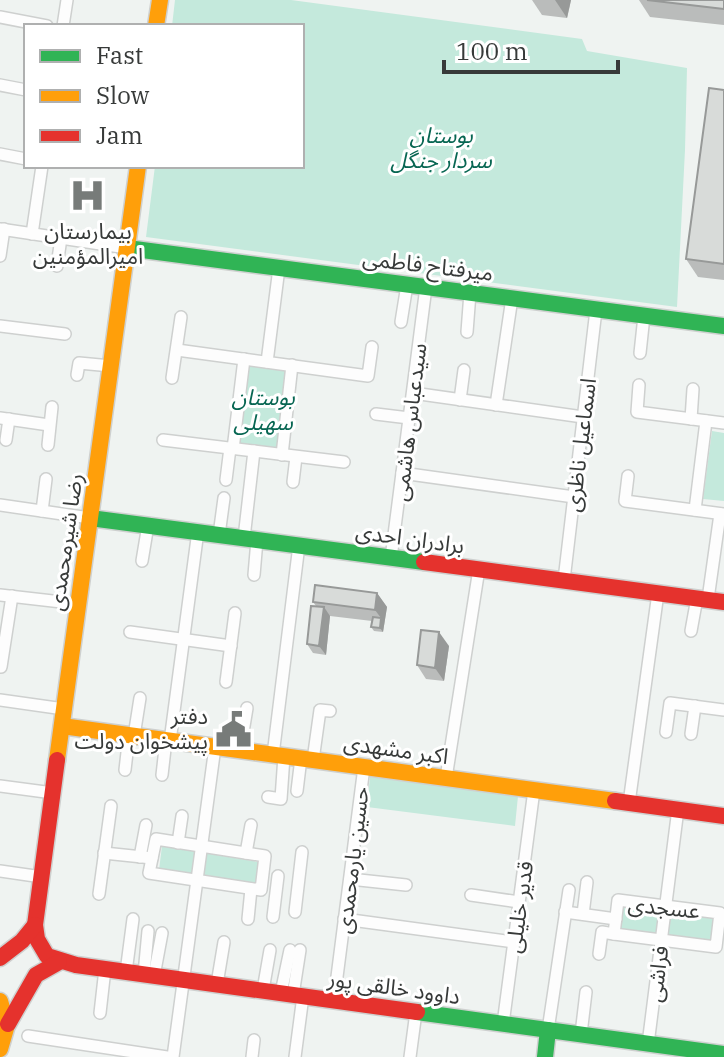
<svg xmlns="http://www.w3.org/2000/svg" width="724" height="1057" viewBox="0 0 724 1057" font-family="'IBM Plex Serif','Noto Sans Arabic',serif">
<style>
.green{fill:#c4e9dc}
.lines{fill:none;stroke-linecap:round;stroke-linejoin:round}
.street-casing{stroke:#ced0cf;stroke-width:14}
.fast-casing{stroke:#ced0cf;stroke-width:19}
.slow-casing{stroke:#ced0cf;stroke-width:19}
.jam-casing{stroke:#ced0cf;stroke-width:19}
.street{stroke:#fdfdfd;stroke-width:11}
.fast{stroke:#30b455;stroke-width:16}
.slow{stroke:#ff9f0a;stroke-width:16}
.jam{stroke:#e5322d;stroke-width:16}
.wall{fill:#babcbb}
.shaded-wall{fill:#979998}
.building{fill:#d8dbd9;stroke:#979998;stroke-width:2}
.labels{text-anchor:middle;stroke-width:6;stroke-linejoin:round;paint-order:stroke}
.park-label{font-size:22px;font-style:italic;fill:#076652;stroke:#fff}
.poi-label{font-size:22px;fill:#373a39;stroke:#fff}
.street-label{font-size:22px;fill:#373a39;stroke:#fff}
</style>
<rect width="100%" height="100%" fill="#eff3f1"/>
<g class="green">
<path d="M175 0H291L582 39 587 51 687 68 685 150 677 307 146 237 155 166H302V26H172Z"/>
<path d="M246 364 292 371 280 455 235 449Z"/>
<path d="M712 431 724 433V501L703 499Z"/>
<path d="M370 777 518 796 515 826 367 807Z"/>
<path d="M162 846 259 862 256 885 159 870Z"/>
<path d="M622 905 715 916 711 942 619 931Z"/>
</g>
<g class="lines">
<defs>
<g id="street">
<path d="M0 17 47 26"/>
<path d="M63 26 67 0"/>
<path d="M0 85 26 90"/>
<path d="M0 154 26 159"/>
<path d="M0 229 127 248"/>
<path d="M32 234 42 166"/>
<path d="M0 256 4 229"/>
<path d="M57 266 61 238"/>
<path d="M401 322 407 285"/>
<path d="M0 326 65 334"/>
<path d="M467 332 470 293"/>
<path d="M177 350 368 376 372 347"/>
<path d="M640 353 644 316"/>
<path d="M267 362 279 268"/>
<path d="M77 375 79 363 111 366"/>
<path d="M172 378 181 317"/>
<path d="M639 385 637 412 724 423"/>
<path d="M413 393 583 417"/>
<path d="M460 400 464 370"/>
<path d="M496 405 512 298"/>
<path d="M376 414 409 418"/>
<path d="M0 418 49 425"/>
<path d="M691 419 693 389"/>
<path d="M6 440 9 419"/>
<path d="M163 440 344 462"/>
<path d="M48 445 52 407"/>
<path d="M233 449 244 359"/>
<path d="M282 455 292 365"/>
<path d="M402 473 574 497"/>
<path d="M628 476 625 501 724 514"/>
<path d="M226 480 230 448"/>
<path d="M293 482 296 457"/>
<path d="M0 505 90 518"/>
<path d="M695 510 706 421"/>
<path d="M42 511 46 479"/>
<path d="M219 535 224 498"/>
<path d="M244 538 254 451"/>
<path d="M391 558 426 287"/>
<path d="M142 561 148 525"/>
<path d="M254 575 257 540"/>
<path d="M564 580 596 310"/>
<path d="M0 595 79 604"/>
<path d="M708 599 720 514"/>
<path d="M691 631 697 598"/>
<path d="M130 632 231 646"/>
<path d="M1 667 12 596"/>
<path d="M226 682 235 613"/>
<path d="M0 700 64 709"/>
<path d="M666 732 670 703 724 710"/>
<path d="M691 734 695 706"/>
<path d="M134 736 140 698"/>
<path d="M170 741 198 531"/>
<path d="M240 750 247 708"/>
<path d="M273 755 299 545"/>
<path d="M313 760 320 710 330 711"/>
<path d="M125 770 129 735"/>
<path d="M162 775 166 740"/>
<path d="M446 778 479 569"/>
<path d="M0 786 53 793"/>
<path d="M297 791 301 758"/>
<path d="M268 797 281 799 284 756"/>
<path d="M629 803 658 593"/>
<path d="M156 839 265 856 261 890 149 873Z"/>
<path d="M178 843 182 816"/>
<path d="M104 853 152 858"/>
<path d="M246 853 251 825"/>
<path d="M140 857 146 825"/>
<path d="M0 871 42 877"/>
<path d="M350 879 406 885"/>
<path d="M99 894 111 806"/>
<path d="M471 895 519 902"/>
<path d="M618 900 720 913 716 947 614 934Z"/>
<path d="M295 912 302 852"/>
<path d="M565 912 616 919"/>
<path d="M583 914 587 882"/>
<path d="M273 917 278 876"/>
<path d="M248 919 251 889"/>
<path d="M344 919 514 942"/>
<path d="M599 954 602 932 614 934"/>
<path d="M126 972 133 919"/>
<path d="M144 974 148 931"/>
<path d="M154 976 162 933"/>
<path d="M217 984 224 942"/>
<path d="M263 990 270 950"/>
<path d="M281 993 290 950"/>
<path d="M293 995 300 950"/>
<path d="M334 1000 364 767"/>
<path d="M100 1013 105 969"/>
<path d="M503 1024 534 790"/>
<path d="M548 1030 569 890"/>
<path d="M581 1034 586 992"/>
<path d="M28 1036 167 1057"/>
<path d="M648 1044 678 809"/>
<path d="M173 1057 215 747"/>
<path d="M252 1057 254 1040"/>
<path d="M295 1057 303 996"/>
<path d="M410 1057 416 1012"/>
</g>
<g id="fast">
<path d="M127 248 724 326"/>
<path d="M90 518 424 562"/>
<path d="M417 1012 724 1054"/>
<path d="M545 1057 548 1030"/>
</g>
<g id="slow">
<path d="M156 26 160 0"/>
<path d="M62 726 615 801"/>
<path d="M57 760 138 166"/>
<path d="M0 1001 7 1025 0 1049"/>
</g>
<g id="jam">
<path d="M424 562 724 602"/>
<path d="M57 760 35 925 37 939 47 956 76 965 417 1012"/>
<path d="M615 801 724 816"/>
<path d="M0 958 22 941 35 925"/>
<path d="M8 1024 36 975 59 962"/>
</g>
</defs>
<use href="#street" class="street-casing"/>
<use href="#fast" class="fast-casing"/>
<use href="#slow" class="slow-casing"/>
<use href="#jam" class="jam-casing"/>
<use href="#street" class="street"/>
<use href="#fast" class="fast"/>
<use href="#slow" class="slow"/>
<use href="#jam" class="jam"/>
</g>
<g class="wall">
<path d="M532 0H571L567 18 542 15Z"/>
<path d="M639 0H724V25L650 17Z"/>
<path d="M724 90V280L698 277 686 259Z"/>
<path d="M377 593 387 607 383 632 374 631 371 627 372 621 330 616 326 655 313 653 307 644 316 606 313 602Z"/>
<path d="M449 646 444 681 426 679 417 665Z"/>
</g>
<g class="shaded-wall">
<path d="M555 0H571L567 18Z"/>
<path d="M377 593 387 607 383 632 380 628 381 618 375 610Z"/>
<path d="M324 607 330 616 326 655 319 646Z"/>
<path d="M439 632 449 646 444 681 435 668Z"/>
</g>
<g class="building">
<path d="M647 0H724V9Z"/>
<path d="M709 88 724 90V264L686 259Z"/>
<path d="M315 585 377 593 375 610 313 602Z"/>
<path d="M311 606 324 607 319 646 307 644Z"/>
<path d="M373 617 381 618 380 628 371 627Z"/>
<path d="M421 630 439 632 435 668 417 665Z"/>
</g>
<defs>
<symbol id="hospital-bare" viewBox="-9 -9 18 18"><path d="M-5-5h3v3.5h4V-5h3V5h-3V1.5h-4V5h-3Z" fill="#777b79" stroke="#fff" stroke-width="2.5" paint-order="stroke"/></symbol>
<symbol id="civic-bare" viewBox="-9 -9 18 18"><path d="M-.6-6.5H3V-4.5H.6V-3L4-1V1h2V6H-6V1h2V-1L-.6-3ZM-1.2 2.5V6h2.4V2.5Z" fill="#777b79" stroke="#fff" stroke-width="2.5" paint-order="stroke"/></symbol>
</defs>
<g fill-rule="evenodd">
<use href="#hospital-bare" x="62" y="170" width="51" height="51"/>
<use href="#civic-bare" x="208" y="704" width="51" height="51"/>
</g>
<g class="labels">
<g class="park-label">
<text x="441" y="143">بوستان<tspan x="441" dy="25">سردار جنگل</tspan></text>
<text x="263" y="405">بوستان<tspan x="263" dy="25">سهیلی</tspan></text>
</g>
<g class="poi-label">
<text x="88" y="239">بیمارستان<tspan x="88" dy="25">امیرالمؤمنین</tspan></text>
<text x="208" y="724" text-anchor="end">دفتر<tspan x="208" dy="25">پیشخوان دولت</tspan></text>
</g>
<g class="street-label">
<text transform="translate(428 265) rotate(7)" y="8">میرفتاح فاطمی</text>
<text transform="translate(409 422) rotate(-83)" y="8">سیدعباس هاشمی</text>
<text transform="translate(580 445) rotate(-83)" y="8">اسماعیل ناظری</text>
<text transform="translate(410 538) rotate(8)" y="8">برادران احدی</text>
<text transform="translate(65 542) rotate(-82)" y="8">رضا شیرمحمدی</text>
<text transform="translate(396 749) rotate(8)" y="8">اکبر مشهدی</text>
<text transform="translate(352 860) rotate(-83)" y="8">حسین یارمحمدی</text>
<text transform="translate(519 907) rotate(-82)" y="8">قدیر خلیلی</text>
<text transform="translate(664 907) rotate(6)" y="8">عسجدی</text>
<text transform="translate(657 974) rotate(-83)" y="8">فراشی</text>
<text transform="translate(394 987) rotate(8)" y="8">داوود خالقی پور</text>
</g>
</g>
<rect x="24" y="24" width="280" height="144" fill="#ffffff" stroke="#afb0b0" stroke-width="2"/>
<rect x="40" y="50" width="40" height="12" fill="#30b455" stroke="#afb0b0" stroke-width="2"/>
<text x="96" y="64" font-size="24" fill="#373a39">Fast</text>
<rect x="40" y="90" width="40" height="12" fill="#ff9f0a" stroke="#afb0b0" stroke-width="2"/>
<text x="96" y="104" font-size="24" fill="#373a39">Slow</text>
<rect x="40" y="130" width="40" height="12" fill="#e5322d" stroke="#afb0b0" stroke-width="2"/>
<text x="96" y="144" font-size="24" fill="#373a39">Jam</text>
<path d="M444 60v12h174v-12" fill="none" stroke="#373a39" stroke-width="4"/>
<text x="456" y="60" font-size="24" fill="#373a39" stroke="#ffffff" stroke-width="6" paint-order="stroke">100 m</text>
</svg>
